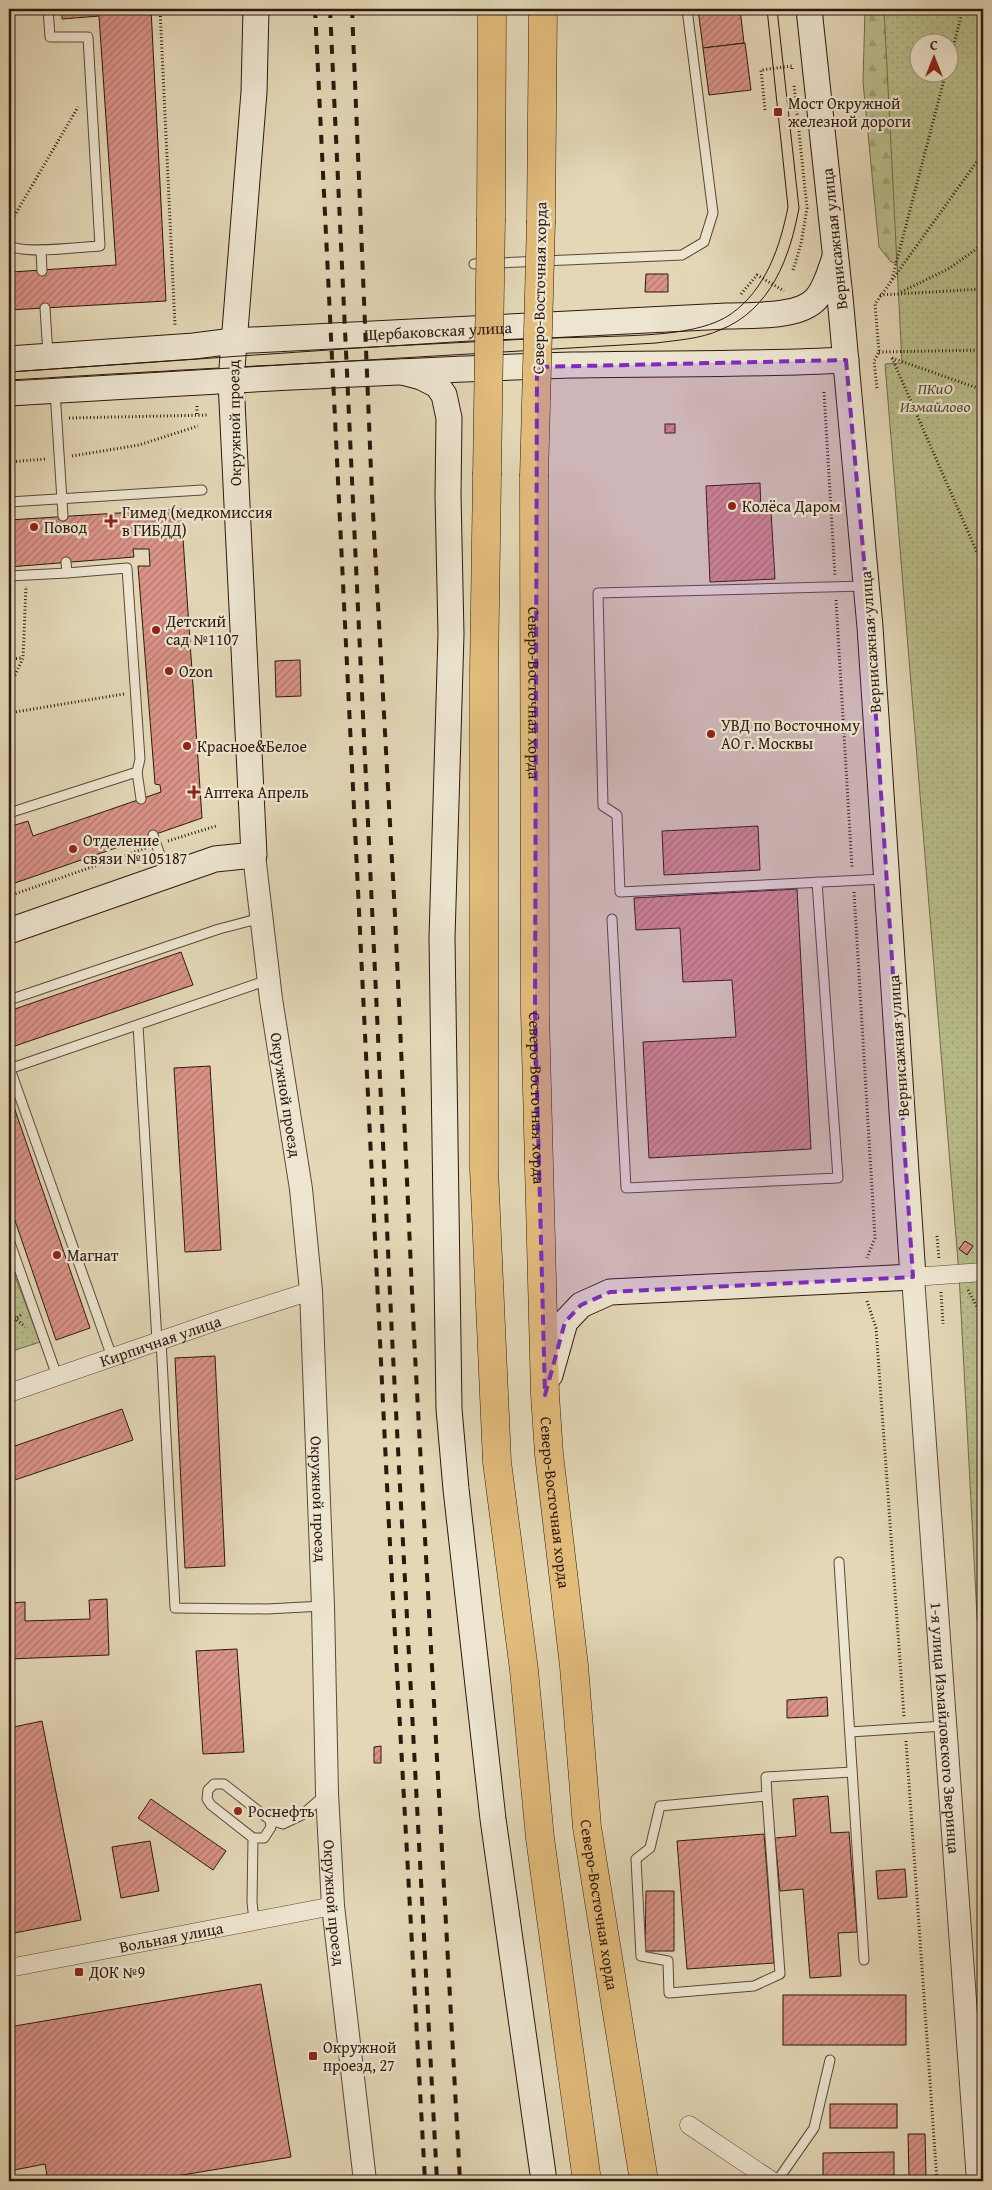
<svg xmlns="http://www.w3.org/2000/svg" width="992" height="2190" viewBox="0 0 992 2190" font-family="'Gentium Book Plus',serif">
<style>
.forest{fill:url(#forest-firs);stroke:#726a4d;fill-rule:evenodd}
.park{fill:url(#park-dots);stroke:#726a4d;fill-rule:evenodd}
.building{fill:url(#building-hatch);stroke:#2d180f}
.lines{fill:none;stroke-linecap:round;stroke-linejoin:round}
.service-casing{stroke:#5a4839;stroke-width:11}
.minor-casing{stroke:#5a4839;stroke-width:19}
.tertiary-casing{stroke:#5a4839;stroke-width:24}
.secondary-casing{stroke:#2d180f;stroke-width:27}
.primary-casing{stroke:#2d180f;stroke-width:29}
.path{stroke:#2d180f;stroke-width:3;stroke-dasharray:1 2.5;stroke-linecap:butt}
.service{stroke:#ede5d0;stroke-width:9}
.minor{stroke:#ede5d0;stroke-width:18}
.tertiary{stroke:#ede5d0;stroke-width:22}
.secondary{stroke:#ede5d0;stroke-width:25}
.primary{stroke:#e2bc7b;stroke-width:28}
.tram{stroke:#2d180f;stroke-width:1}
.rail{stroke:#2d180f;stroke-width:4;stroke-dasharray:9 9;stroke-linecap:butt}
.primary-bridge-casing{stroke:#2d180f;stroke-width:29;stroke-linecap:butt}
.primary-bridge{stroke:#e2bc7b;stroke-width:28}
.marked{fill:#7b2cbf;fill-opacity:0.2;stroke:#7b2cbf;stroke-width:4;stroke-dasharray:10 6;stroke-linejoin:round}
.poi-dot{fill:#8f2418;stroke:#ede5d0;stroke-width:2}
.labels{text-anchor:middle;stroke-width:4.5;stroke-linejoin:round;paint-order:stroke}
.poi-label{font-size:16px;fill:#2d180f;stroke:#ede5d0;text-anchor:start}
.street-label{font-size:16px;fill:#2d180f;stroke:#ede5d0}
.park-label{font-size:16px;font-style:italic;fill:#574a34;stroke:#ede5d0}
</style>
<defs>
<pattern id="forest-firs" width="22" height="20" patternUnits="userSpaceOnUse" patternTransform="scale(1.25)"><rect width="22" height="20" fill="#b8bd8b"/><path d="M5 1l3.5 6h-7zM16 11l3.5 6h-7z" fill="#9ea277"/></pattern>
<pattern id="park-dots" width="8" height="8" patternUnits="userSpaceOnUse" patternTransform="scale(1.25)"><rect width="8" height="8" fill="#b8bd8b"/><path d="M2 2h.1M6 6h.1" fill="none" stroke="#9ea277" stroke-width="1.8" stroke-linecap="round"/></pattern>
<pattern id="building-hatch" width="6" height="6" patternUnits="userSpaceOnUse" patternTransform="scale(1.25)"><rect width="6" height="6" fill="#da9388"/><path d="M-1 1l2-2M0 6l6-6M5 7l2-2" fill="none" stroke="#b1776e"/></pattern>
</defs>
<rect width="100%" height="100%" fill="#e3d7b6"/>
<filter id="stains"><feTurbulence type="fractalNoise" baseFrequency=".004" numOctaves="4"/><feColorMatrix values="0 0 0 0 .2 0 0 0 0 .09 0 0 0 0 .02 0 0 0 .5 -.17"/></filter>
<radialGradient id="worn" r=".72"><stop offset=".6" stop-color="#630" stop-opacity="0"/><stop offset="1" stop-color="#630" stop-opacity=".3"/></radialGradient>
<path class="forest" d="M865 9H983L962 278 891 262 879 247 863 82ZM920 42H950V72H920Z"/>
<g class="park">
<path d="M884 9H983V1730L959 1274 885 364 902 363ZM920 42H950V72H920Z"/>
<path d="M9 1260 40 1342 9 1352Z"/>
</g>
<g class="building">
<path d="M62 9H151L166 301 9 310V259H11L12 272 116 265 99 16 62 19Z"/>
<path d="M698 9H740L744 43 703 48Z"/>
<path d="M745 43 751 90 709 95 703 48Z"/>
<path d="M646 274H668V292H645Z"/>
<rect x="665" y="424" width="10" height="9"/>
<path d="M760 483 761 511H771L775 579 710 582 706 486Z"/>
<path d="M181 509 202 818 12 884 9 873V827L28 821 33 836 161 792 160 785 155 784 138 566H150L149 549H133L134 557 9 567V520Z"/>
<path d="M300 660 301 696 276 697 275 661Z"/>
<path d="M758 826 760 870 664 875 662 831Z"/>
<path d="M797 889 811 1149 649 1158 643 1042 736 1037 732 980 683 982 680 928 636 930 634 898Z"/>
<path d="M181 952 193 985 9 1048V1011Z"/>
<path d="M210 1066 221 1250 185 1252 174 1068Z"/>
<path d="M14 1107 90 1328 56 1340 9 1203V1109Z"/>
<path d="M965 1241 973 1246 967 1255 959 1249Z"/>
<path d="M215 1356 225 1566 185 1568 175 1358Z"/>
<path d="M122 1409 133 1440 9 1482V1448Z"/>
<path d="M107 1599 109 1655 9 1659V1603L25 1602V1621L90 1619 89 1600Z"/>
<path d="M237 1649 244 1752 203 1754 196 1651Z"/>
<path d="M827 1697 828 1716 787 1718V1700Z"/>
<path d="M42 1721 81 1920 9 1934V1728Z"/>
<path d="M381 1746V1763H374V1747Z"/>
<path d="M828 1796 831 1833 849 1832 857 1932 838 1933 841 1976 810 1978 803 1889 780 1891 775 1838 796 1836 793 1799Z"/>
<path d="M151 1799 226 1851 213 1870 138 1818Z"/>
<path d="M764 1834 774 1963 687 1969 677 1841Z"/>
<path d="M150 1841 159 1891 121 1898 112 1847Z"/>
<path d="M905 1869 907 1897 878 1899 876 1871Z"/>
<path d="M646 1891H674V1951H645Z"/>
<path d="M261 1984 291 2157 146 2181H48L45 2164 9 2171V2027Z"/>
<rect x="783" y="1995" width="123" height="50"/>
<rect x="830" y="2104" width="67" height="24"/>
<path d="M908 2134H925L926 2176H909Z"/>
<path d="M894 2152V2175L823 2177V2153Z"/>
</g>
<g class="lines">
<defs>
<g id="service">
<path d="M9 245C22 255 80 247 100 246L88 37H50L48 9"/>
<path d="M41 250 42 271"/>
<path d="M474 264 682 255 704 242 713 213 687 9"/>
<path d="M45 308 48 355"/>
<path d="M55 391 63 516"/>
<path d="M9 502 202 490"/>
<path d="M9 576 67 573"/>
<path d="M864 586 598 593 603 806 617 815 620 892 884 879"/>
<path d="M137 772 141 799"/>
<path d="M9 813 137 772 140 759 127 568 67 573 66 562"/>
<path d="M153 835 167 875"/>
<path d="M612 919 626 1188 838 1178 817 882"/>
<path d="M9 1000 219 929 261 918"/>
<path d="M138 1025 157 1341"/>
<path d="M9 1069 268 980"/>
<path d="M10 1069 112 1357"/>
<path d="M9 1240 57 1376"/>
<path d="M161 1340 175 1608 267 1609 323 1606"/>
<path d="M839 1562 864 1960"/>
<path d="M850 1732 944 1726"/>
<path d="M767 1796 780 1974 754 1986 669 1993 668 1961 641 1956 636 1859 650 1848 660 1806 767 1796 766 1777 852 1772"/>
<path d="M270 1820 283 1824 302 1815 325 1795"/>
<path d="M253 1838H264L271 1827 270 1820 224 1784H214L208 1790 207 1799 211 1805 253 1838 252 1902 254 1921"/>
<path d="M777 2181 814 2128 830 2060"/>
</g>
<g id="minor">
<path d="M913 1277 983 1272"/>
<path id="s1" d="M9 1393 220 1320 311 1291"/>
<path id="s2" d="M9 1968 333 1906"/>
<path d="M689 2125 772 2181"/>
</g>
<g id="tertiary">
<path id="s3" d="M254 855 271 999 301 1189 311 1291 323 1606 327 1793 333 1906 365 2181"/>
<path id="s4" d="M913 1277 978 2181"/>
</g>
<g id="secondary">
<path id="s5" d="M9 359 194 346 233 341 727 316C751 315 799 318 816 299 826 288 830 271 835 257"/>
<path d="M402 372 421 377 437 385 444 395 449 418 448 495 451 634 442 938 449 1409 456 1489 493 1819 544 2181"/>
<path d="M9 393C196 382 384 371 572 365 663 363 755 365 846 360"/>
<path d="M9 931 215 859 254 855 231 381 254 92 256 9"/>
<path d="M550 1375 565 1322 581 1305 610 1292 913 1277 870 627 840 297 809 9"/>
</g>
<g id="primary">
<path d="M491 219 492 9"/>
<path d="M541 221 543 9"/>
<path d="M487 475 484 672V1169L497 1462 524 1670 540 1838 587 2181"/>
<path id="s6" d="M534 477 535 1012 545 1395 549 1454 574 1666 587 1827 644 2181"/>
</g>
</defs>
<use href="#service" class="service-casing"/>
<use href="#minor" class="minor-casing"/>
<use href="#tertiary" class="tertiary-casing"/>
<use href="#secondary" class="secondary-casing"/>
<use href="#primary" class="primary-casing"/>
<g class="path">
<path d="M160 9 175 326"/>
<path d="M950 59 963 9"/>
<path d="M765 110 761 70 792 66V69"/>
<path d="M9 225 78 107"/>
<path d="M793 270 801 244 807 208 794 85"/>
<path d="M892 279 946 72"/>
<path d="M901 292 950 268 983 244"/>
<path d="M741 294 757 275 784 291"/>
<path d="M880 295 983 289"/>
<path d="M879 352 983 350"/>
<path d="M892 358 983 566"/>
<path d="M892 358 983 390"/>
<path d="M877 388 874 361 879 352 875 304 983 153"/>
<path d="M824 392 835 576"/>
<path d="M197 406V416"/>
<path d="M69 418 209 415"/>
<path d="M72 456 139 445 198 426"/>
<path d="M9 462 46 459"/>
<path d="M836 600 852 868"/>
<path d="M9 659 22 658"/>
<path d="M9 688 23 658 26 586"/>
<path d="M9 713 124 694"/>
<path d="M168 841 216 826"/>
<path d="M854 892 875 1238 867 1258"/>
<path d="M9 896 146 848"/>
<path d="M937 1236 939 1259"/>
<path d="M968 1290 983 1318"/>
<path d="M941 1292 943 1324"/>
<path d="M867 1301 876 1328 904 1717"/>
<path d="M9 1313 25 1327"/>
<path d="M9 1324 22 1314"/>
<path d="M906 1741 937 2181"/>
</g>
<use href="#service" class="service"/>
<use href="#minor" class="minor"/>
<use href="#tertiary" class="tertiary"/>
<use href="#secondary" class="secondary"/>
<use href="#primary" class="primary"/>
<g class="tram">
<path d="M9 372C162 362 316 350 470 341 511 339 552 338 594 337 633 335 698 337 731 314 766 289 780 247 788 207L767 9"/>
<path d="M9 381 656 343C678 340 700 339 720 330 771 310 790 257 799 208L777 9"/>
</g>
<g class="rail">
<path d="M315 9 389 1526 425 2181"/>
<path d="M330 9 392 1336 437 2181"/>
<path d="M352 9 372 495 395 915 414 1336 460 2181"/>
</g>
<defs>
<g id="primary-bridge">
<path d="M487 475 491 219"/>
<path d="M534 477 541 221"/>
</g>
</defs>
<use href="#primary-bridge" class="primary-bridge-casing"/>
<use href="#primary-bridge" class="primary-bridge"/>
</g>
<path class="marked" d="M846 360 870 627 913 1277 610 1292 581 1305 565 1322 545 1395 535 1012 537 367Z"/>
<g class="poi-dot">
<rect x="773" y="107" width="10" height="10" rx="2.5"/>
<circle cx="732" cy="506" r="5"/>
<path d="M108.5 513.5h5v5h5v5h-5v5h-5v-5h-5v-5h5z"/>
<circle cx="34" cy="527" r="5"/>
<circle cx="156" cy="630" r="5"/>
<circle cx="169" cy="671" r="5"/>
<circle cx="711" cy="734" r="5"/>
<circle cx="187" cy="746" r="5"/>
<path d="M191.5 784.5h5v5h5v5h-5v5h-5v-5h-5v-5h5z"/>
<circle cx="73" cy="849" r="5"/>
<circle cx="57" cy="1255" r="5"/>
<circle cx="238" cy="1811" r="5"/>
<rect x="74" y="1967" width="10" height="10" rx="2.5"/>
<rect x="308" y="2051" width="10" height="10" rx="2.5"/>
</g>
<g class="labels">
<g class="poi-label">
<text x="788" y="109">Мост Окружной<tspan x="788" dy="18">железной дороги</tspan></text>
<text x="742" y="512">Колёса Даром</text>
<text x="122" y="518">Гимед (медкомиссия<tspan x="122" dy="18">в ГИБДД)</tspan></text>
<text x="44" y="533">Повод</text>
<text x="166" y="627">Детский<tspan x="166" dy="18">сад №1107</tspan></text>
<text x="179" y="677">Ozon</text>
<text x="721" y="731">УВД по Восточному<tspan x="721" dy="18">АО г. Москвы</tspan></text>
<text x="197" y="752">Красное&amp;Белое</text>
<text x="204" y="798">Аптека Апрель</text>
<text x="83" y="846">Отделение<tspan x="83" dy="18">связи №105187</tspan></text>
<text x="67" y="1261">Магнат</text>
<text x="248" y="1817">Роснефть</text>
<text x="89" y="1978">ДОК №9</text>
<text x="323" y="2053">Окружной<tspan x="323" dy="18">проезд, 27</tspan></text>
</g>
<g class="street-label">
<text transform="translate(834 239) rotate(-96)" y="6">Вернисажная улица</text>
<text transform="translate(539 288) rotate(-89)" y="6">Северо-Восточная хорда</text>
<text dy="6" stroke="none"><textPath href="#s5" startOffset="430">Щербаковская улица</textPath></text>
<text transform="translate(234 423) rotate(-91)" y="6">Окружной проезд</text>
<text transform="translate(870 642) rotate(-94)" y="6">Вернисажная улица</text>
<text dy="6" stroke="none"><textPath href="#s6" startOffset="216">Северо-Восточная хорда</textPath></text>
<text transform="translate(898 1046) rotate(-94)" y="6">Вернисажная улица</text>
<text dy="6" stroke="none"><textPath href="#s3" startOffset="242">Окружной проезд</textPath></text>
<text dy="6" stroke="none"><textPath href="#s6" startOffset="621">Северо-Восточная хорда</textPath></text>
<text dy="6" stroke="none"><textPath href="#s1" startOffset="160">Кирпичная улица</textPath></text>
<text dy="6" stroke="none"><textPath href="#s3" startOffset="648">Окружной проезд</textPath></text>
<text dy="6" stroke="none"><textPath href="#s6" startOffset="1026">Северо-Восточная хорда</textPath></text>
<text dy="6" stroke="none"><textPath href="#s4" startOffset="452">1-я улица Измайловского Зверинца</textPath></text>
<text dy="6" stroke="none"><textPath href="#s3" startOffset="1052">Окружной проезд</textPath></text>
<text dy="6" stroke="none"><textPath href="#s6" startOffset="1431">Северо-Восточная хорда</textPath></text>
<text dy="6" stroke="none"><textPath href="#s2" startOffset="165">Вольная улица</textPath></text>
</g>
<g class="park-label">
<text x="935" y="394">ПКиО<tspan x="935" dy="18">Измайлово</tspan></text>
</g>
</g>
<rect width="992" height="2190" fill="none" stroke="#e3d7b6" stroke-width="30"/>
<rect x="10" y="10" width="972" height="2170" fill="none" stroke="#2d180f" stroke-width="2.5"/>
<rect x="15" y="15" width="962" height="2160" fill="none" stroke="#2d180f"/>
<g transform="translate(934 58)"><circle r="24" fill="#ede5d0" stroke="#a09383"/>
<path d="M0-4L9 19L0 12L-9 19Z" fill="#8f2418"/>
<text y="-8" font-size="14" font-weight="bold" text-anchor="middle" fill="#2d180f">С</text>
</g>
<rect width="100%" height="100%" filter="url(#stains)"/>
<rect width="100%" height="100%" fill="url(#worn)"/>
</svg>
